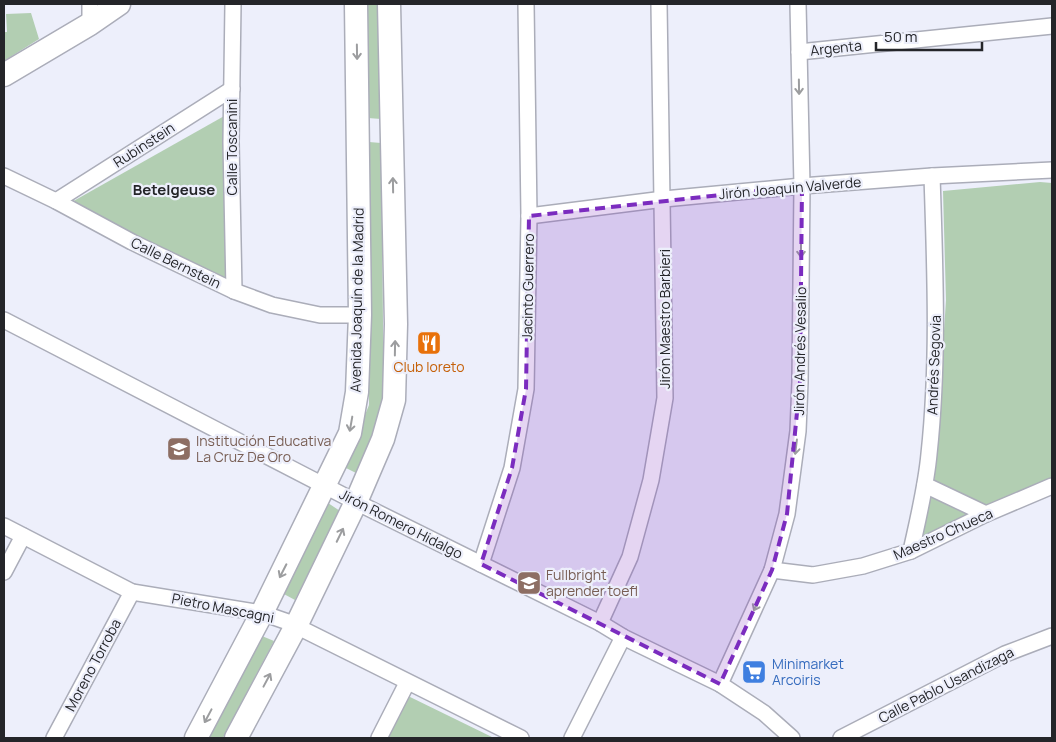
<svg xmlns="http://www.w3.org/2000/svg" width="1056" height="742" viewBox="0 0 1056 742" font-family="Manrope,sans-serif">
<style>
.green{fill:#b2ceb2}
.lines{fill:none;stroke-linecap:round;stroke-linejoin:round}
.street-casing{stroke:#abadb9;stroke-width:18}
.secondary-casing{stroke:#abadb9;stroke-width:25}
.street{stroke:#fff;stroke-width:15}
.secondary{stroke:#fff;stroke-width:22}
.oneway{stroke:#9c9d9f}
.marked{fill:#7b2cbf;fill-opacity:0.2;stroke:#7b2cbf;stroke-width:4;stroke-dasharray:10 6;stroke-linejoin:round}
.labels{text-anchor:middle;stroke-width:4.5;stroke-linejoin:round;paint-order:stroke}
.street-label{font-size:14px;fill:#242529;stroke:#edeffb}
.food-label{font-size:14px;fill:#c56008;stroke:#edeffb}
.education-label{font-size:14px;fill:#785e54;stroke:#edeffb;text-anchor:start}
.shop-label{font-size:14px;fill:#366cbe;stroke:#edeffb;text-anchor:start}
.neighbourhood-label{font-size:15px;font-weight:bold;fill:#242529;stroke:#edeffb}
</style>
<rect width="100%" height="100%" fill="#edeffb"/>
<g class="green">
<path d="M365 4H381V119L368 118Z"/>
<path d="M31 13 39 39 4 61V32H7L6 14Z"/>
<path d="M226 115 227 285 70 203Z"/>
<path d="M369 142 381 143 384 411 358 474 344 467 369 405Z"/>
<path d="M1040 182 1052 183V481L987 509 934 485 946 300 943 191Z"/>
<path d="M931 494 978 515 921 546Z"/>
<path d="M328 503 340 511 295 600 282 593Z"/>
<path d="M262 636 274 641 223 738H208Z"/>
<path d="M406 695 494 738H385Z"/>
</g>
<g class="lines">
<defs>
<g id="street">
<path d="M90 4V24"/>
<path d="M233 4 231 142 234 291"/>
<path d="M799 52 1052 26"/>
<path d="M4 176 56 201 132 242 234 291 272 305 320 315H360"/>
<path d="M56 201 232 89"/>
<path d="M529 216 664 199 802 186 932 176 1052 170"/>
<path d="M4 320 356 502 600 623 623 637 720 684 764 713 792 738"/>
<path d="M925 485 986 514"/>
<path d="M4 526 132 592 262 613 288 622 521 738"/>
<path d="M911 551C918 519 926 487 929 454 939 361 935 269 932 176"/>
<path d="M481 564 512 468 526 389 529 216 526 4"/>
<path d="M772 570 813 575 863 566 911 551 986 514 1052 486"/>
<path d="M4 572 23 536"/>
<path d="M600 623 630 557 651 480 665 398 659 4"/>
<path d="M720 684 772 570 787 514 798 431 800 382 802 186 798 4"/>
<path d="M54 738 132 592"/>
<path d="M379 738 407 683"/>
<path d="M572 738 623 637"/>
<path d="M841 738 1005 654 1052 636"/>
</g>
<g id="secondary">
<path d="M4 75 90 24 119 4"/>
<path d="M196 738 262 613 350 433 357 392 360 315 356 4"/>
<path d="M236 738 296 626 356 502 383 439 394 400 396 324 389 4"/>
</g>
</defs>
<use href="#street" class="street-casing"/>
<use href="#secondary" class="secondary-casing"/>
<use href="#street" class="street"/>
<use href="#secondary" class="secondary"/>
</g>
<defs><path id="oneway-shaft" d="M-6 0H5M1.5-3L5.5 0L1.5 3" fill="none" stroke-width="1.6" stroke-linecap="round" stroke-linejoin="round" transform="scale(1.25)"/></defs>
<g class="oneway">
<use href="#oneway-shaft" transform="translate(357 52) rotate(89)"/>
<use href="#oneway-shaft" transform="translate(799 87) rotate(89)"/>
<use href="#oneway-shaft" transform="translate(393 185) rotate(-91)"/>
<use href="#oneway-shaft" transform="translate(801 250) rotate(90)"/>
<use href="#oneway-shaft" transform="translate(395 348) rotate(-89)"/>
<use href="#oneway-shaft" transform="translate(351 424) rotate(100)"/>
<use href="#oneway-shaft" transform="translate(796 447) rotate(97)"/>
<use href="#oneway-shaft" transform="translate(340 535) rotate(-64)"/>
<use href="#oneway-shaft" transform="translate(283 571) rotate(117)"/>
<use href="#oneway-shaft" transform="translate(757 604) rotate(115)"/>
<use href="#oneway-shaft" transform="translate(267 680) rotate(-62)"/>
<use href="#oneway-shaft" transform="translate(208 716) rotate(118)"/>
</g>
<path class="marked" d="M802 186 800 382 787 514 772 570 720 684 481 564 512 468 526 389 529 216Z"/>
<defs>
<symbol id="restaurant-square" viewBox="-11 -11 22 22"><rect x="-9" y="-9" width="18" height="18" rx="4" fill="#e8710a" stroke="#edeffb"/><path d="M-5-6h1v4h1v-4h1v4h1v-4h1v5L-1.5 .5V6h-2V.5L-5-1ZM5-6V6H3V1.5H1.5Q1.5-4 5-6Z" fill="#fff"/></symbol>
<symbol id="school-square" viewBox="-11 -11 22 22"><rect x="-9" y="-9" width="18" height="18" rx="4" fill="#8d6e63" stroke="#edeffb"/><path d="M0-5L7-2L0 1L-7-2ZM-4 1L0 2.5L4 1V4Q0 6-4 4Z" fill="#fff"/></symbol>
<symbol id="supermarket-square" viewBox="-11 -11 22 22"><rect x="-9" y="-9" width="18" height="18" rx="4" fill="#3f7fe0" stroke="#edeffb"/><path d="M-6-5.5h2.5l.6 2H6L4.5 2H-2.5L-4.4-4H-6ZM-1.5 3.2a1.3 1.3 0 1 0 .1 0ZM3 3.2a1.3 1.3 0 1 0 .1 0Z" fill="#fff"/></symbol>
</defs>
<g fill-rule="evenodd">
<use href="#restaurant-square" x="415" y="329" width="28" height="28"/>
<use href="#school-square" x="165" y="435" width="28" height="28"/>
<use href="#school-square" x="515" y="569" width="28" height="28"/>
<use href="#supermarket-square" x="740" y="658" width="28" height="28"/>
</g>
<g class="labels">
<g class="street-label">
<text transform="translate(836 48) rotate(-6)" y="5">Argenta</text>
<text transform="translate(144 145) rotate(-33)" y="5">Rubinstein</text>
<text transform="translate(232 147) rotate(-90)" y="5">Calle Toscanini</text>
<text transform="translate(790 188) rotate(-5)" y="5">Jirón Joaquin Valverde</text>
<text transform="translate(176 263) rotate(26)" y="5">Calle Bernstein</text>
<text transform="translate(528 287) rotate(-89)" y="5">Jacinto Guerrero</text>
<text transform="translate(357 300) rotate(-89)" y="5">Avenida Joaquín de la Madrid</text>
<text transform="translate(665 319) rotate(-90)" y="5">Jirón Maestro Barbieri</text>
<text transform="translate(800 351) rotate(-89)" y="5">Jirón Andrés Vesalio</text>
<text transform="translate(934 365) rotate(-88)" y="5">Andrés Segovia</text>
<text transform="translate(401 524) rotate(27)" y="5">Jirón Romero Hidalgo</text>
<text transform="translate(943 534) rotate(-24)" y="5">Maestro Chueca</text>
<text transform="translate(223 608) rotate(11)" y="5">Pietro Mascagni</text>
<text transform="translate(93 665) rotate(-62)" y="5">Moreno Torroba</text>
<text transform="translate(946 685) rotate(-27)" y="5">Calle Pablo Usandizaga</text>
</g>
<g class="food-label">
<text x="429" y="372">Club loreto</text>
</g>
<g class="education-label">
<text x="196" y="446">Institución Educativa<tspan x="196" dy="16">La Cruz De Oro</tspan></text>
<text x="546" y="580">Fullbright<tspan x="546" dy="16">aprender toefl</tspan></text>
</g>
<g class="shop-label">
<text x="772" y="669">Minimarket<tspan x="772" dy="16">Arcoiris</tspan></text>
</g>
<g class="neighbourhood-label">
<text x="174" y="195">Betelgeuse</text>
</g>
</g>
<rect width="1056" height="742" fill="none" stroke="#242529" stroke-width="10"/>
<path d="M876 42v8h106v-8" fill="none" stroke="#242529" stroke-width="2.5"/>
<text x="884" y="42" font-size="15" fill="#242529" stroke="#edeffb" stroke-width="4" paint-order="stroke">50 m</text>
</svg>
